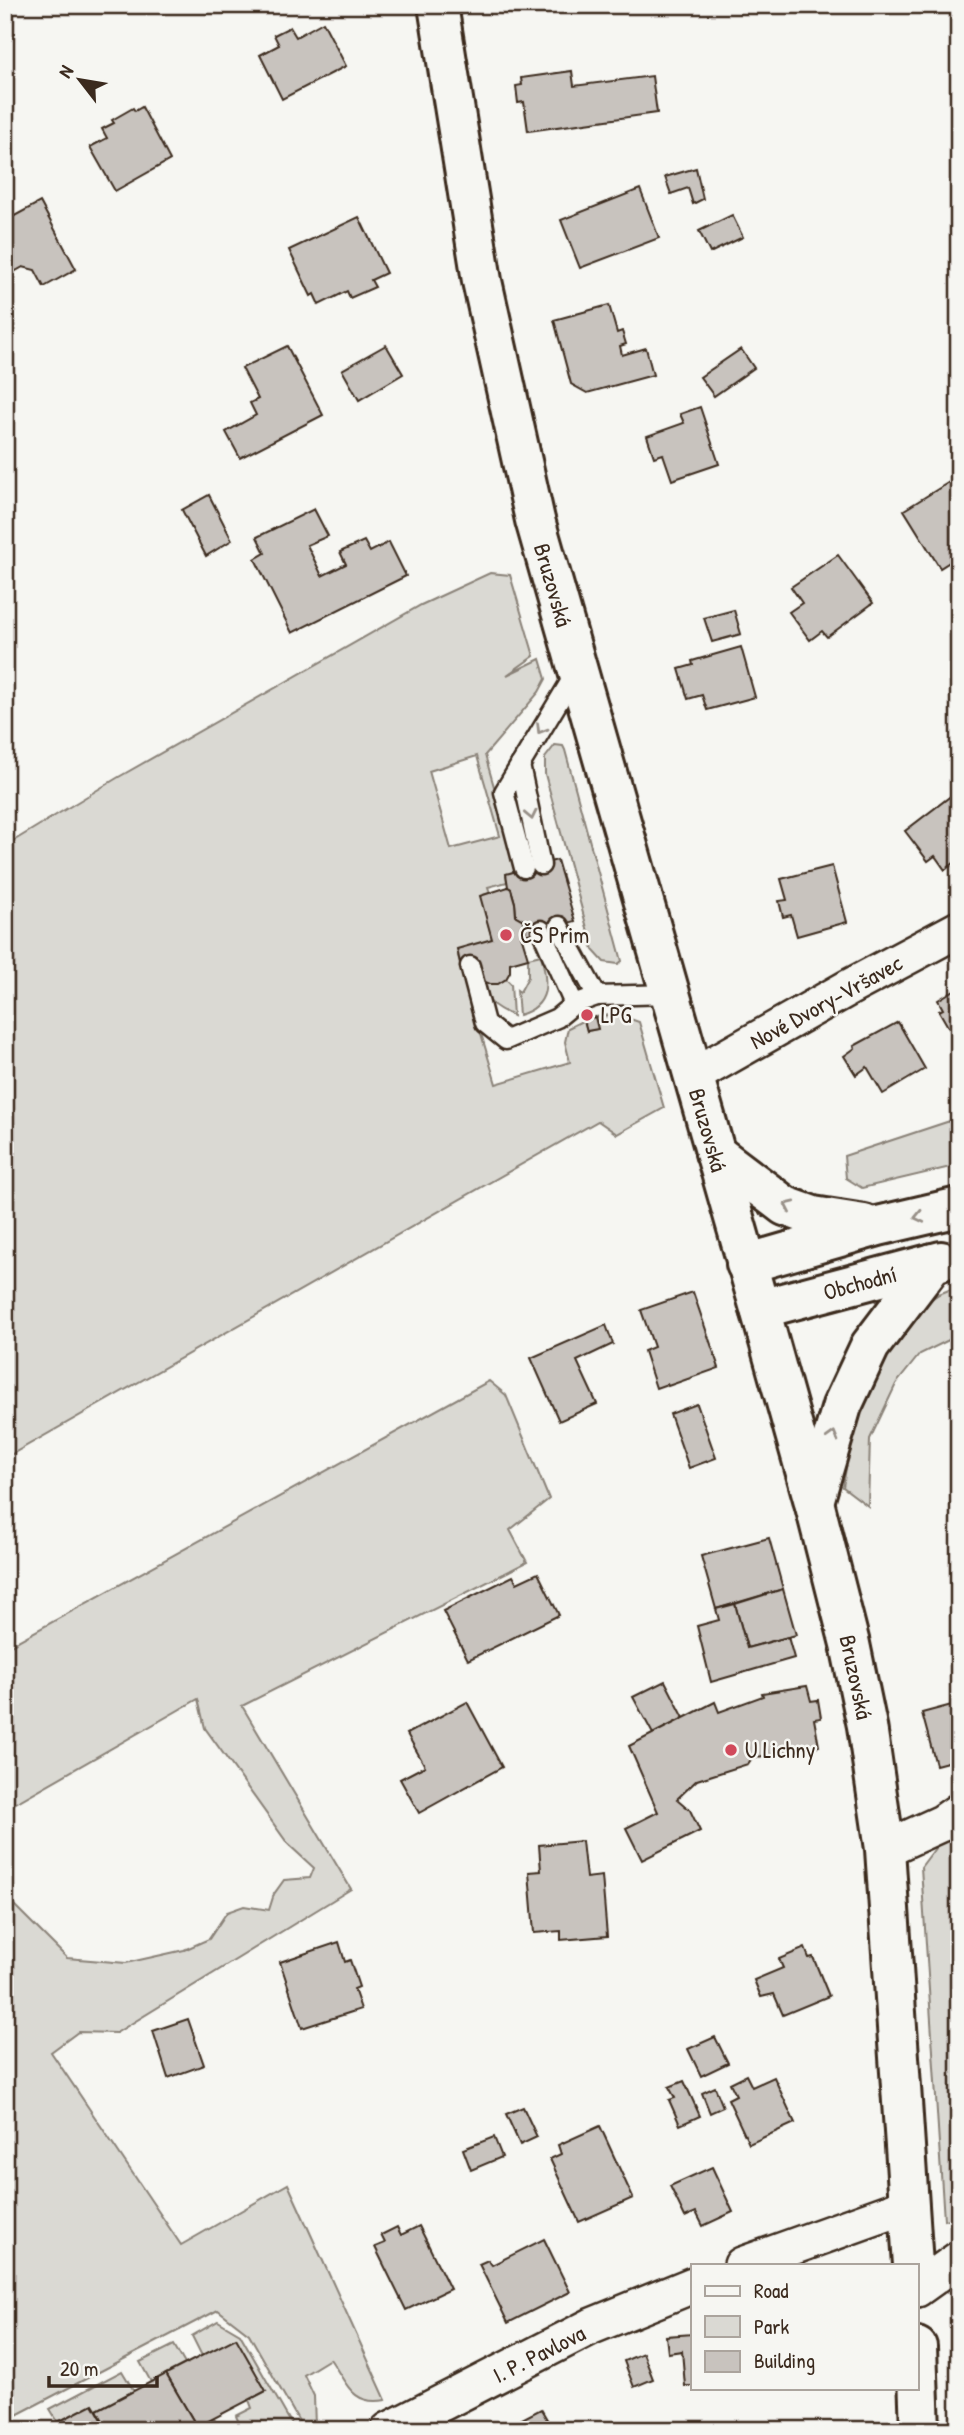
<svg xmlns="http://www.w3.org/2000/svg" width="964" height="2435" viewBox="0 0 964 2435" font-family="'Patrick Hand',sans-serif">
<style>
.green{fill:#dad9d3;stroke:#8a8278;stroke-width:2;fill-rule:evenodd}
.building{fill:#c8c3be;stroke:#3b2a1e;stroke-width:2}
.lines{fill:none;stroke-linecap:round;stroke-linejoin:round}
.lane-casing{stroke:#3b2a1e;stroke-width:23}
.street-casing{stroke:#3b2a1e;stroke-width:40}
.secondary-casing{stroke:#3b2a1e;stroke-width:44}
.lane{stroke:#f6f6f2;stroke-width:18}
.street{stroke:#f6f6f2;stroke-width:35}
.secondary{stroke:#f6f6f2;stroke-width:38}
.oneway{stroke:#989088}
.poi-dot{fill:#d1495b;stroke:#f6f6f2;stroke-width:2.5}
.labels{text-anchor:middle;stroke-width:5;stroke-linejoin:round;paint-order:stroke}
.street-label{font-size:23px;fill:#3b2a1e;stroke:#f6f6f2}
.poi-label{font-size:23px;fill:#3b2a1e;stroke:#f6f6f2;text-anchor:start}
</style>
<rect width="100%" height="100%" fill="#f6f6f2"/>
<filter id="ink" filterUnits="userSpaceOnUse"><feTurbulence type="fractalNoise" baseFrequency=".0143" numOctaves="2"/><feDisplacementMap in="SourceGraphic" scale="14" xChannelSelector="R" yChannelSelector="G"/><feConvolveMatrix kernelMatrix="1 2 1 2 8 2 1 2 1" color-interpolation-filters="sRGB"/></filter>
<g filter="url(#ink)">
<g class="green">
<path d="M490 573 510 575 534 656 507 675 540 659 546 679 539 692 485 755 518 871 506 874 507 882 488 887 490 893 481 896 492 939 458 956 496 1084 570 1062 565 1042 568 1028 584 1020 587 1031 597 1029 595 1017 616 1014 639 1022 664 1108 617 1134 598 1121 5 1458V846L117 778 421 605ZM477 756 500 836 451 849 429 771Z"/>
<path d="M555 745 563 746 565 750 622 961 618 964 604 962 593 950 545 774V758Z"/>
<path d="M541 955C548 982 551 1006 519 1015L517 990 520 992 528 977V958Z"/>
<path d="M506 979 511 984 513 1016C494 1007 485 1002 481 980 491 985 497 985 506 979Z"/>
<path d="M959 1118V1165L862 1188 846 1178 844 1156Z"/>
<path d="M959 1286V1335L920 1354 896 1384 870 1439 868 1506 843 1487 851 1435 869 1375 922 1305 939 1294Z"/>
<path d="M489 1381 506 1395 549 1499 510 1530 527 1562 242 1706 351 1889 116 2033 78 2032 51 2052 181 2245 288 2184 386 2400C351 2407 346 2381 330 2359L304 2375 314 2396 315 2427 304 2430 249 2334 218 2310 5 2421V1896L67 1958 126 1963 184 1950 209 1939 227 1912 244 1906 269 1910 274 1894 284 1880 310 1878 314 1868 288 1844 205 1728 198 1699 5 1809V1648Z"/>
<path d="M945 1835 959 1837V2217L944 2220 921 1867Z"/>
<path d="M218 2321 240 2334 295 2430H242L236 2416 252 2408 249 2400 266 2391 236 2339 202 2356 192 2336Z"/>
<path d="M174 2345 185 2364 151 2382 140 2362Z"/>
<path d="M122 2371 134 2391 97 2410 93 2404 58 2422 50 2409Z"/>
<path d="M214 2419 218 2425 224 2422 229 2430H192Z"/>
</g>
<g class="building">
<path d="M323 22 346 66 282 99 260 55 279 45 274 35 290 27 296 37Z"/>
<path d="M572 71 574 86 652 76 657 113 528 131 524 102 518 103 516 86 522 85 521 78Z"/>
<path d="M142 107 170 160 115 191 90 147 107 138 102 129 114 123 112 120 133 108 135 111Z"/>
<path d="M696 168 703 199 693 204 688 188 671 194 665 177Z"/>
<path d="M640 189 659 238 580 268 561 220Z"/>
<path d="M40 202 76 269 44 287 35 270 23 267 5 277V233L12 230 7 220Z"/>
<path d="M732 215 743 237 710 253 699 231Z"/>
<path d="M359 217 386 273 371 280 375 287 350 298 347 291 319 305 314 294 311 296 289 250Z"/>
<path d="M609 305 617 333 622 331 626 344 620 346 622 355 646 348 653 375 587 393 571 384 554 320Z"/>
<path d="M386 345 403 374 359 400 342 370Z"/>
<path d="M287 346 323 415 240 458 226 432 256 415 250 403 258 399 242 368Z"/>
<path d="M741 349 754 368 714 396 700 377Z"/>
<path d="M700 407 719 464 672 480 663 454 654 457 647 436 684 423 680 414Z"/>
<path d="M959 476V556L940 568 904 510Z"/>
<path d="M209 495 232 540 206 556 182 510Z"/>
<path d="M314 509 328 536 307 545 322 576 346 564 340 552 364 541 370 552 389 542 406 576 292 633 255 559 265 553 257 537Z"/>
<path d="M838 555 873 603 827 637 822 631 810 640 789 612 802 603 791 587Z"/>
<path d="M734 610 741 634 712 642 704 618Z"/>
<path d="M741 647 755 697 707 710 702 695 688 699 679 669 693 665 692 661Z"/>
<path d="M956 792 959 796V859L945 870 935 856 928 861 905 831Z"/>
<path d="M557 860 575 921 521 936 526 931 523 920 516 916 515 903 511 889 508 887 506 874Z"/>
<path d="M832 866 847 922 797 936 791 915 783 917 779 901 787 900 781 879Z"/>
<path d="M508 887 511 889 515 903 516 916 523 920 526 931 521 935 528 958 510 963V972L506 979 498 984H490L481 980 474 960 460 963 457 949 492 939 480 896Z"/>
<path d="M959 987V1044H958L939 1011 943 1009 938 1000Z"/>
<path d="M595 1017 598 1029 587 1031 584 1020Z"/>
<path d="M898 1022 925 1069 883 1094 867 1067 856 1075 844 1056 855 1048 854 1046Z"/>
<path d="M693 1292 719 1368 668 1386 667 1384 656 1388 644 1351 654 1347 641 1310Z"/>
<path d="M606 1325 613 1344 577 1361 597 1404 559 1421 531 1358Z"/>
<path d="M697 1404 716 1458 689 1468 670 1414Z"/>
<path d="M769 1538 783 1589 716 1609 701 1556Z"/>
<path d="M538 1573 559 1615 468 1660 443 1611 513 1576 517 1583Z"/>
<path d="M783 1589 796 1635 747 1648 735 1604Z"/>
<path d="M735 1604 747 1648 788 1637 794 1658 711 1682 697 1626 719 1620 716 1609Z"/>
<path d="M665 1681 684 1718 653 1734 633 1697Z"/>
<path d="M807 1686 811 1701 818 1700 821 1718 814 1719 819 1746 752 1758 748 1764 697 1780 677 1799 690 1810 700 1831 642 1860 626 1828 658 1812 629 1746 715 1702 719 1712 763 1696 762 1693Z"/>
<path d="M467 1702 502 1767 419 1813 400 1779 425 1766 407 1734Z"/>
<path d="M959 1703V1759L936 1765 922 1713Z"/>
<path d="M582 1841 586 1878 602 1876 607 1936 561 1940V1931L534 1933 529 1872 541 1871 539 1845Z"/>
<path d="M339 1942 345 1962 350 1960 359 1987 354 1989 361 2009 302 2028 280 1962Z"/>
<path d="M805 1948 809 1958 813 1957 829 1996 783 2015 774 1994 761 1997 754 1980 783 1968 779 1959Z"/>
<path d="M188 2019 204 2065 168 2078 153 2031Z"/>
<path d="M715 2037 728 2063 701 2076 688 2049Z"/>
<path d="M746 2075 752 2087 774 2077 795 2123 749 2144 728 2099 736 2095 730 2083Z"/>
<path d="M684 2081 700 2116 680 2125 669 2100 675 2098 669 2087Z"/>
<path d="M715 2087 723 2107 710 2113 702 2093Z"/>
<path d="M523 2107 537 2137 520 2145 506 2114Z"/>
<path d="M600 2126 633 2198 579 2222 550 2159 561 2154 558 2145Z"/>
<path d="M494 2137 502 2157 471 2170 463 2149Z"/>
<path d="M712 2167 733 2212 703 2226 696 2212 685 2217 670 2186Z"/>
<path d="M419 2226 450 2289 406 2310 375 2247 385 2243 381 2235 397 2227 401 2235Z"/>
<path d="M544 2239 570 2292 508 2323 479 2264 488 2260 492 2265Z"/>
<path d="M693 2334V2386H685L682 2351 668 2353 666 2336Z"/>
<path d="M236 2338 266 2391 197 2427 166 2374Z"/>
<path d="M643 2353 653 2379 634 2387 624 2361Z"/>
<path d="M166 2374 197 2427 192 2430H108L97 2410Z"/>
<path d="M93 2404 108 2430H44L58 2422Z"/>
<path d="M541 2409 553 2430H501Z"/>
</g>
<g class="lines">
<defs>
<g id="lane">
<path d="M520 765 541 865"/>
<path d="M524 868 504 792 575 674"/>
<path d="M559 926 597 996"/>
<path d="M541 930 574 1004 597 996 671 994"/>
<path d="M470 966 485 1023 506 1040 557 1018 574 1004"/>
</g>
<g id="street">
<path d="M693 1076 850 987 959 929"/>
<path d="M885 1849 942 1823 959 1811"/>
<path d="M742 2265 909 2205"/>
<path d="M917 2289 959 2259"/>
<path d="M389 2430 592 2326 693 2285"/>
</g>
<g id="secondary">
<path d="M438 5 482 281 535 520 760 1309 814 1502 850 1644 867 1726 885 1849 913 2265"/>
<path d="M715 1153 785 1206 813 1216 864 1224"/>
<path d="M746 1264 878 1226 959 1207"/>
<path d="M760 1309 941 1261"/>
<path d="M814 1502 842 1406 870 1346 933 1263"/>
<path d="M917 2347 920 2430"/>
</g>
</defs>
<use href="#lane" class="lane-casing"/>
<use href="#street" class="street-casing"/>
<use href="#secondary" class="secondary-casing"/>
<use href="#lane" class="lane"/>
<use href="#street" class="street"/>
<use href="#secondary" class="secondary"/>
</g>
<defs><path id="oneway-chevron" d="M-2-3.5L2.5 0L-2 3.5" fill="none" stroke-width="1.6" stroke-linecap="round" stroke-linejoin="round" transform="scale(1.75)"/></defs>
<g class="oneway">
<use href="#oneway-chevron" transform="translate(541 729) rotate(121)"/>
<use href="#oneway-chevron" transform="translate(531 815) rotate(78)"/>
<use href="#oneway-chevron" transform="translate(789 1206) rotate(-155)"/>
<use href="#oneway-chevron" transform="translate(919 1217) rotate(167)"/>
<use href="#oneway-chevron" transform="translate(833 1436) rotate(-74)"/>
</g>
</g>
<g class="poi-dot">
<circle cx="506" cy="935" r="7"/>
<circle cx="587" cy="1015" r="7"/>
<circle cx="731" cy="1750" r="7"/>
</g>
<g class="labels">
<g class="street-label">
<text transform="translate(553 585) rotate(74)" y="8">Bruzovská</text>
<text transform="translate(826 1002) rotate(-29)" y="8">Nové Dvory-Vršavec</text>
<text transform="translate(708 1130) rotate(74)" y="8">Bruzovská</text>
<text transform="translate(860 1283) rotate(-15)" y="8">Obchodní</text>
<text transform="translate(856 1677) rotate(78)" y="8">Bruzovská</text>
<text transform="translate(539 2354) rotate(-27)" y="8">I. P. Pavlova</text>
</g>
<g class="poi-label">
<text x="520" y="943">ČS Prim</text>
<text x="601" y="1023">LPG</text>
<text x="745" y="1758">U Lichny</text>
</g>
</g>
<rect width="964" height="2435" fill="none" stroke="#f6f6f2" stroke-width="28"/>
<rect x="14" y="14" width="936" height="2407" fill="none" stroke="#3b2a1e" stroke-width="2.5" filter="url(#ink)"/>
<rect x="691" y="2264" width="228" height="126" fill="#f6f6f2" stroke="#aba49d" stroke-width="2"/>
<rect x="705" y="2286" width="35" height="10" fill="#f6f6f2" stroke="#aba49d" stroke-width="2"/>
<text x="754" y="2298" font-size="21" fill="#3b2a1e">Road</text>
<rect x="705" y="2316" width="35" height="21" fill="#dad9d3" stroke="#aba49d" stroke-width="2"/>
<text x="754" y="2334" font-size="21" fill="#3b2a1e">Park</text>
<rect x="705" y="2351" width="35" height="21" fill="#c8c3be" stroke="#aba49d" stroke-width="2"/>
<text x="754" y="2368" font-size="21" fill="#3b2a1e">Building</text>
<g transform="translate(80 80) rotate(301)" stroke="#f6f6f2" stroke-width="5" paint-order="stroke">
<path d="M0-5L12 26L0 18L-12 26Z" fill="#3b2a1e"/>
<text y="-10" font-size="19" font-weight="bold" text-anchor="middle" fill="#3b2a1e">N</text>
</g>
<path d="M49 2376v10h108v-10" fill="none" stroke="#3b2a1e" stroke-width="3.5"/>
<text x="60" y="2376" font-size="21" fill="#3b2a1e" stroke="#f6f6f2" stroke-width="5" paint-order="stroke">20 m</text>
</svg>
